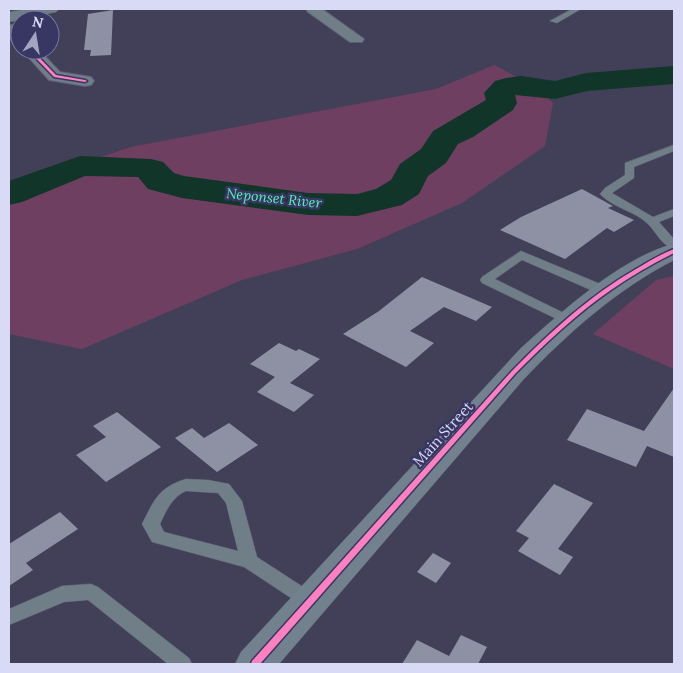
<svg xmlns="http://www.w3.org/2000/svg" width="683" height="673" viewBox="0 0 683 673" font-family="Lora,serif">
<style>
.green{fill:#6f3f61}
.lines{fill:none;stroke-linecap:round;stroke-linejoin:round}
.river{fill:#123529;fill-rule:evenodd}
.building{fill:#8e91a3}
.service-casing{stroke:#5e5e73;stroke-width:1}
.minor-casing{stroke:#5e5e73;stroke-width:2}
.tertiary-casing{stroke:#5e5e73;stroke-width:1}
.secondary-casing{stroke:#5e5e73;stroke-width:1}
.service{fill:#707e88;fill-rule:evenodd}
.minor{fill:#707e88;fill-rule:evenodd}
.tertiary{fill:#707e88;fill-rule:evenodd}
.secondary{fill:#72818e;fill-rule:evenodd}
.cycleway-casing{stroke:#383663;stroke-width:3}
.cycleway{fill:#ff80c0;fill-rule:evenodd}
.labels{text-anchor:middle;stroke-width:5;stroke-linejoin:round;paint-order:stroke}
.far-water-label{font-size:14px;font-style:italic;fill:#57f6b7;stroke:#383663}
.street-label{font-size:15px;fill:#d8daf6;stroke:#383663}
</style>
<rect width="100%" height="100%" fill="#414058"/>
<g class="green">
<path d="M494 65 539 89 553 103 545 146 462 203 357 249 242 280 82 349 9 334V187L131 147 436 89Z"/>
<path d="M674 276V369L593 334 656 280Z"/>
</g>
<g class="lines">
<path class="river" d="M674 66V84L587 91 555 99 515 95 517 103 513 110 473 137 458 144 446 163 428 176 419 194 402 205 357 216 308 215 182 198 148 189 138 177 85 176 22 202 9 205V181L80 156 151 159 163 162 174 173 184 176 308 193 357 194 376 189 391 180 400 164 421 149 433 131 486 100 484 93 495 81 506 78 521 76 555 81 586 73Z"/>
</g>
<g class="building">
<path d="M113 10 111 55 90 56 91 50H84L88 14Z"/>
<path d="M582 189 613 206 608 208 634 220 614 232 607 228 565 259 500 230 521 217Z"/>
<path d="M422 277 492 307 476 321 444 307 410 331 434 343 406 367 343 334 379 311Z"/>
<path d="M279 343 296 351 299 349 320 359 290 383 314 395 294 412 257 392 275 377 250 364Z"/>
<path d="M674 388V457L647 446 636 467 567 440 587 409 644 431Z"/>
<path d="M117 412 161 447 106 482 76 455 106 437 93 426Z"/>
<path d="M229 423 258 445 217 472 175 438 192 428 204 438Z"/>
<path d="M554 484 593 503 558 549 573 557 560 575 518 551 529 538 516 531Z"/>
<path d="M60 512 78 529 26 563 33 570 9 586V544Z"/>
<path d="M433 553 451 563 436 583 417 572Z"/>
<path d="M461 635 487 647 478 664H402L417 640 449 656Z"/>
</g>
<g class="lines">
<defs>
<g id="service">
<path d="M572 9H581L557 23 550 21Z"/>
<path d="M674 145V151L634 167V178L612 193 653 217 674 209V216L659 222 674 239V249C661 245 657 233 648 224 635 211 613 208 600 194L605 188 625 175V163Z"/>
<path d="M521 251 610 288 611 291 610 294H600L522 260 495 279 572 317 574 320 572 323 567 324 482 283 480 280 482 277Z"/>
<path d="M186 479 208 480 229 484 242 501 257 557 317 596 319 601 317 606 310 609 303 606 244 567 152 542 142 524C154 500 159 487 186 479ZM186 491 218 493 226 503 238 551 164 532 160 524C166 511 172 497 186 491Z"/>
<path d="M91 584 98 587 189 658 192 664H168L88 600 64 602 9 625V609L62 586Z"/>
</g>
<g id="minor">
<path d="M306 9H322L364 39 362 42H350L308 12Z"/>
<path d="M9 24 14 26 20 31V45L14 43 9 38Z"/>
<path d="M22 50H39L60 72 91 77 94 81 91 85 85 86 49 80Z"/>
</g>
<path id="tertiary" d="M28 9H59L56 12 9 22V12Z"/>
<path id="secondary" d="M674 244V260C616 290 568 333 523 380L279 664H235L241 652 521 348C560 313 623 256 674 244Z"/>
</defs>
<use href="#service" class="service-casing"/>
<use href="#minor" class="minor-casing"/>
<use href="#tertiary" class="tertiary-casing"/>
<use href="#secondary" class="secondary-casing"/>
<use href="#service" class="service"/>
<use href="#minor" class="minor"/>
<use href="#tertiary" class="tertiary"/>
<use href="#secondary" class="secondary"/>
<defs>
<g id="cycleway">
<path d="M28 50H32L56 75 85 80 87 81 85 82 54 77Z"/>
<path d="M674 249V253C652 264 631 276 611 290 576 314 545 344 515 374L260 664H251L252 661 511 372C549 333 589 296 636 269 648 262 661 254 674 249Z"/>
</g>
</defs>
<use href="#cycleway" class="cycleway-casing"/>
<use href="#cycleway" class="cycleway"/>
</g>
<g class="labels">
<g class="far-water-label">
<text transform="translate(274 198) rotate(6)" y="5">Neponset River</text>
</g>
<g class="street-label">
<text transform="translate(443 434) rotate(-48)" y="5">Main Street</text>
</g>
</g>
<rect width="683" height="673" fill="none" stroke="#d8daf6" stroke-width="20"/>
<g transform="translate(35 35) rotate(12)"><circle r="24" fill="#383663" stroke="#78789e"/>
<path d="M0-4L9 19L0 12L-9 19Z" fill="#a3a4bf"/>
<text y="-8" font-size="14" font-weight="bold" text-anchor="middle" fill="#d8daf6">N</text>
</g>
</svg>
